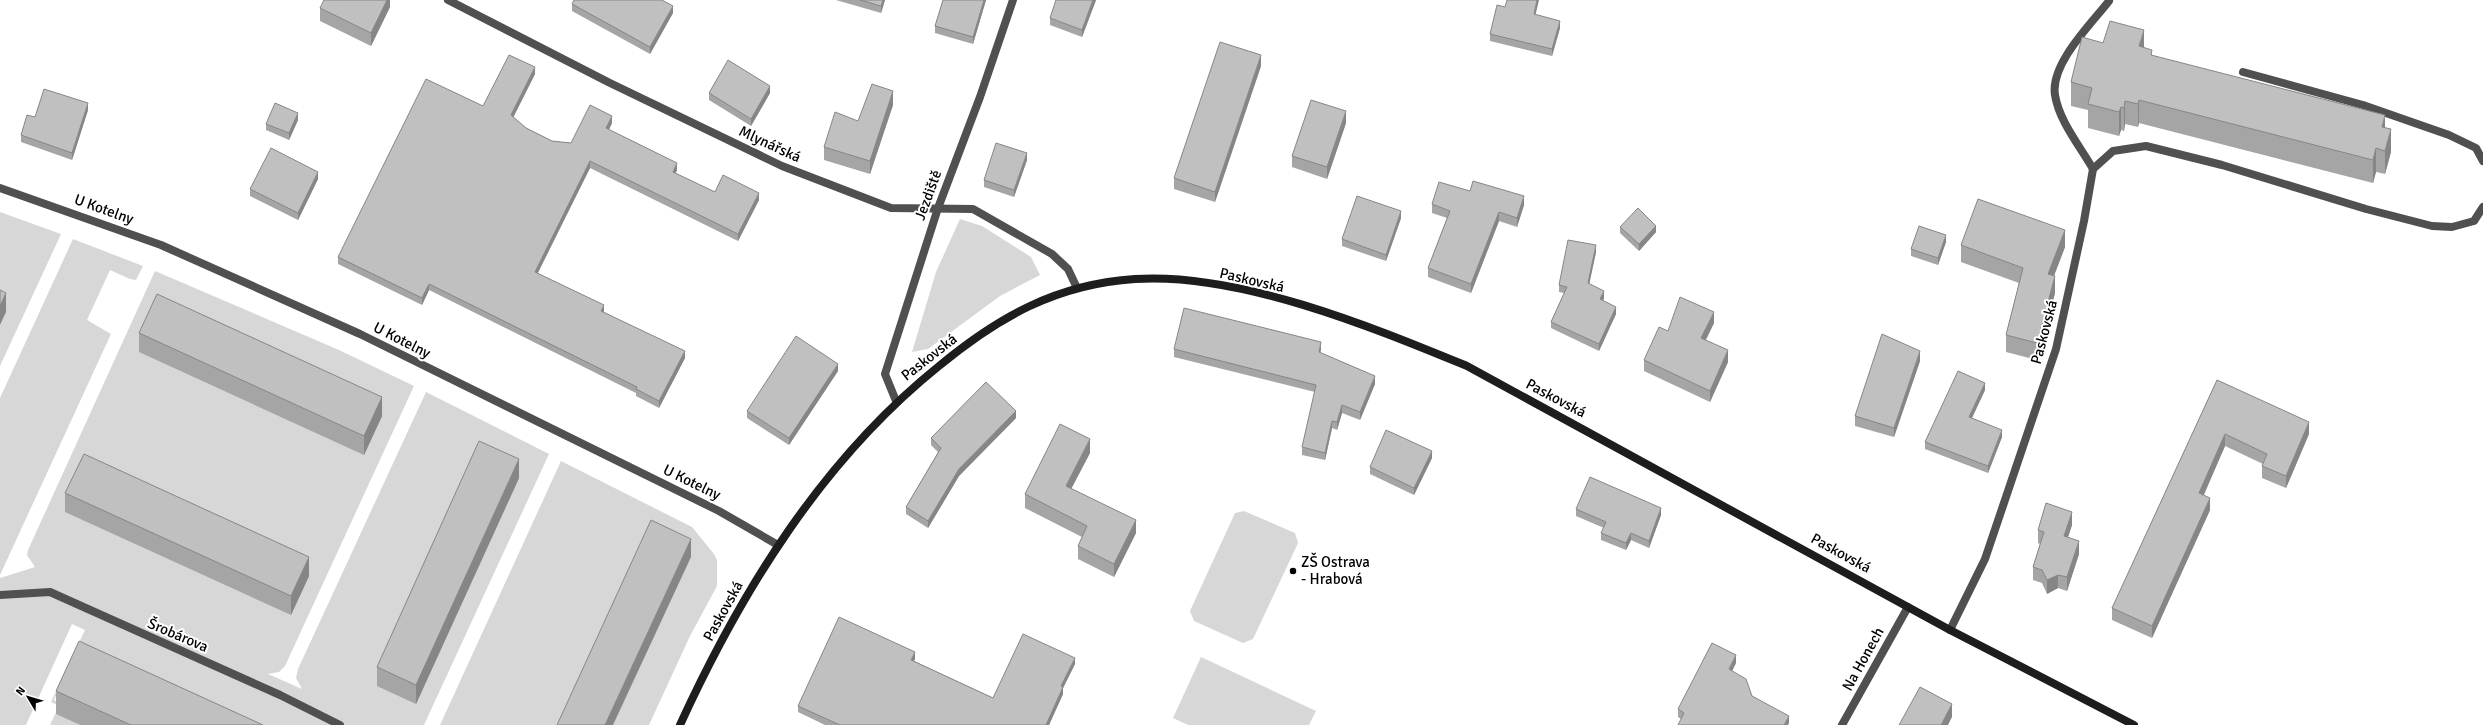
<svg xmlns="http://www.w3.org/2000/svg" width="2483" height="725" viewBox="0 0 2483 725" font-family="Signika,sans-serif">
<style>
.green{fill:#d7d7d7}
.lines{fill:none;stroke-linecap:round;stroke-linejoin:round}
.service{stroke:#505050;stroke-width:8}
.minor{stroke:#505050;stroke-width:8}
.secondary{stroke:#1d1d1d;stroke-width:8}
.wall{fill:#a5a5a5}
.shaded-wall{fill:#868686}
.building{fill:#c0c0c0;stroke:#868686}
.poi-dot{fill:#000;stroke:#fff;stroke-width:1.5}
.labels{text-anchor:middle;stroke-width:4;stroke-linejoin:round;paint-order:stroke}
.street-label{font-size:15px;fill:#000;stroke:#fff}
.poi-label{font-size:15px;fill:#000;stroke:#fff;text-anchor:start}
</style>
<rect width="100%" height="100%" fill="#fff"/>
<g class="green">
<path d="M0 212 61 234 0 366Z"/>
<path d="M960 219 982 226 1031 257 1040 275 1000 296 928 349 912 352 936 272Z"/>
<path d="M73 239 143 266 136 280 130 279 110 270 87 320 111 334 0 575V398Z"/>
<path d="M155 271 339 350 414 386 285 666 279 672 268 674 302 689 296 678 298 669 426 392 549 454 424 725H212L72 661 54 700 61 704 57 714 80 725H50L59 706 51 702 85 630 72 624 26 725H0V578L35 567 27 555 28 550Z"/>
<path d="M561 461 692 527 714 554 717 560V586L690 636 649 725H440Z"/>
<path d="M1244 511 1295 533 1298 543 1253 639 1243 643 1194 621 1190 611 1235 513Z"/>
<path d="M1201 657 1316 711 1309 725H1188L1173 718Z"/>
</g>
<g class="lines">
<g class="service">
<path d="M2109 1C2091 24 2050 64 2055 95 2059 121 2080 146 2093 169L2113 151 2146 146 2222 165 2366 209 2432 226 2452 227 2474 221 2483 207"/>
<path d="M2243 72 2363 105 2449 135 2476 148 2483 161"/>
</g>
<g class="minor">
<path d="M448 0 610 83 782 166 891 208 973 209 1052 254 1068 269 1077 288"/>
<path d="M0 188 161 245 360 334 719 511 778 545"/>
<path d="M896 401 885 374 938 208 980 97 1013 0"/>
<path d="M0 595 50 592 280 695 340 725"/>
<path d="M1950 630 1985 559 2056 349 2084 221 2093 169"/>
<path d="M1842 725 1908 607"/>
</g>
<path class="secondary" d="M680 725C742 590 822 460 939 366 998 317 1057 284 1135 279 1239 272 1372 327 1467 366L1950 630 2134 725"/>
</g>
<g class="wall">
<path d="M390 0V7L371 46 320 21V8Z"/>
<path d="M836 0H885L881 13Z"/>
<path d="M943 0H986L973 44 935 33V26Z"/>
<path d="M1056 0H1096L1082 37 1050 25V18Z"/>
<path d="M572 4 673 13 650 54 572 11Z"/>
<path d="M1505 7 1535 15 1560 28 1552 56 1490 41V34Z"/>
<path d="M2103 43 2144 48 2152 55 2385 127 2391 152 2385 174 2376 172 2373 183 2139 123 2138 127 2125 124 2124 131 2121 130 2119 136 2088 128V110L2071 106V82Z"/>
<path d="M1261 66 1215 202 1174 189V178Z"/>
<path d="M535 74 513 117 526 128 552 141 571 143 612 123 609 130 677 170 675 174 715 192 759 200 738 241 590 168 538 273 604 312 685 358 659 408 636 396V393L429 290 422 305 338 264V257L483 106Z"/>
<path d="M709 93H770L751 126 709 100Z"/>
<path d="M893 105 870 174 824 160V147L858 121Z"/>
<path d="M88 110 72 160 21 142V135L35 117Z"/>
<path d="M298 120 289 140 266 130V124Z"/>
<path d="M1346 123 1327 179 1292 167V156Z"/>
<path d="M1027 160 1014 197 984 187V180Z"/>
<path d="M318 179 298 220 250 196V189Z"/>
<path d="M1470 191 1524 205 1517 227 1499 221 1471 293 1428 277V268L1447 218 1432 213V204Z"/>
<path d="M1401 218 1386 261 1342 246V239Z"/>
<path d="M1620 227 1656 232 1639 251 1620 233Z"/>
<path d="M1946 242 1938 265 1911 256V249Z"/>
<path d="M1961 245 2065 247 2054 276 2055 293 2037 360 2006 352V335L2019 283 1961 262Z"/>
<path d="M1596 252 1589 284 1604 298 1603 301 1616 314 1599 351 1551 328V322L1564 293 1559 292V285Z"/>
<path d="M1714 323 1706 340 1728 362 1710 402 1644 371V360L1668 331Z"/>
<path d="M139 333 382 416 364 455 139 352Z"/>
<path d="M1174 349H1321L1320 353 1375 384 1360 420 1342 413 1337 430 1332 428 1325 460 1302 455V447L1315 392 1174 357Z"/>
<path d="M1920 361 1894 437 1855 426V416Z"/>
<path d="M838 371 789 445 747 418V411Z"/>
<path d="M2217 380 2309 434 2286 488 2262 478V466L2263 464 2225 446 2204 495 2210 510 2152 638 2112 620V608Z"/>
<path d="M1985 390 1972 418 2002 437 1988 473 1925 449V442Z"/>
<path d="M1016 418 959 476 928 528 906 514V507L938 452 931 445V438Z"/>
<path d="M1090 453 1071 488 1136 533 1114 577 1078 559V546L1082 537 1025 508V494Z"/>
<path d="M1432 458 1414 495 1370 474V467Z"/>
<path d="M519 478 416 704 377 686V667Z"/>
<path d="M65 493 309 576 291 615 65 512Z"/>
<path d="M1576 509 1661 515 1649 548 1631 540 1626 550 1601 540V533L1604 528 1576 516Z"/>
<path d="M2072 525 2068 537 2079 554 2067 591 2058 588 2047 594 2042 583 2033 580V567L2040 544 2038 543V530Z"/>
<path d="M915 659 914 661 993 698 1075 664 1063 688V694L1049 725H825L798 712V706Z"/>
<path d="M1736 663 1732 671 1752 696 1789 723 1681 719 1678 717V709Z"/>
<path d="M56 691 263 725H80L56 714Z"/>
</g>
<g class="shaded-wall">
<path d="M387 0H390V7L371 46V33Z"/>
<path d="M883 0H885L881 13V6Z"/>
<path d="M984 0H986L973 44V37Z"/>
<path d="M1093 0H1096L1082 37V30Z"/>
<path d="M1537 0H1539L1534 21V14Z"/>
<path d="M673 6V13L650 54V47Z"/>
<path d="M1560 21V28L1552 56V49Z"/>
<path d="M2144 30V53L2139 46Z"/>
<path d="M1261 55V66L1215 202V192Z"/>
<path d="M535 67V74L511 122V115Z"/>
<path d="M770 86V93L751 126V119Z"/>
<path d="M893 91V105L870 174V161Z"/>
<path d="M2139 100V123L2138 127V104Z"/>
<path d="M2125 101V124L2124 131V108Z"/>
<path d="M88 103V110L72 160V153Z"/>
<path d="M2121 107V130L2119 136V112Z"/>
<path d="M1346 111V123L1327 179V167Z"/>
<path d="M298 113V120L289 140V133Z"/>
<path d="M2385 115V138L2382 127Z"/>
<path d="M612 116V123L606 135V128Z"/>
<path d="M2391 129V152L2385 174V151Z"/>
<path d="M2376 148V172L2373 183V160Z"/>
<path d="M1027 153V160L1014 197V190Z"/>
<path d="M590 161V168L535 278V272Z"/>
<path d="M677 163V170L673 179V172Z"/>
<path d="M318 172V179L298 220V213Z"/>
<path d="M759 193V200L738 241V234Z"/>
<path d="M1524 196V205L1517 227V218Z"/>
<path d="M1401 211V218L1386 261V255Z"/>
<path d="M1499 212V221L1471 293V284Z"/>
<path d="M1656 226V232L1639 251V244Z"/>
<path d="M2065 230V247L2048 291V274Z"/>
<path d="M1946 235V242L1938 265V258Z"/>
<path d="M1596 245V252L1588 290V283Z"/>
<path d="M2055 276V293L2037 360V343Z"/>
<path d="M429 284V290L422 305V298Z"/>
<path d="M1604 291V298L1600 306V299Z"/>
<path d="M6 293V312L0 325V306Z"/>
<path d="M604 305V312L601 311Z"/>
<path d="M1616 307V314L1599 351V344Z"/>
<path d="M1714 312V323L1701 349V338Z"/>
<path d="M1321 342V349L1319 360V352Z"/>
<path d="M1728 350V362L1710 402V391Z"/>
<path d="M685 351V358L659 408V401Z"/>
<path d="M1920 351V361L1894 437V428Z"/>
<path d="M838 364V371L789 445V438Z"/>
<path d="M1375 376V384L1360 420V412Z"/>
<path d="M1985 383V390L1969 424V417Z"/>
<path d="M382 397V416L364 455V436Z"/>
<path d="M1342 405V413L1337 430V422Z"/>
<path d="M1016 411V418L959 476 928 528V521L959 469Z"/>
<path d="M1332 421V428L1325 460V453Z"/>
<path d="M2309 422V434L2286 488V476Z"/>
<path d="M2002 430V437L1988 473V466Z"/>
<path d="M2225 434V446L2199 505V493Z"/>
<path d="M1090 439V453L1066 499V486Z"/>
<path d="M1432 451V458L1414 495V488Z"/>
<path d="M519 459V478L416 704V685Z"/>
<path d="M2210 498V510L2152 638V626Z"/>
<path d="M1661 508V515L1649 548V541Z"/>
<path d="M2072 512V525L2064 549V536Z"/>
<path d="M1136 520V533L1114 577V564Z"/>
<path d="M1631 533V540L1626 550V543Z"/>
<path d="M691 539V557L613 725H605Z"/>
<path d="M2079 541V554L2067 591V577Z"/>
<path d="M309 557V576L291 615V596Z"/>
<path d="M2058 575V588L2047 594V580Z"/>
<path d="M915 652V659L911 666V660Z"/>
<path d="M1736 655V663L1729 677V669Z"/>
<path d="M1075 658V664L1063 688V694L1049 725H1046L1061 686Z"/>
<path d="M1952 704V717L1948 725H1941Z"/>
<path d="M1789 716V723L1788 725H1784Z"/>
</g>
<g class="building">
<path d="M324 0H387L371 33 320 8Z"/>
<path d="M574 0H662L673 6 650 47 572 4Z"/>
<path d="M860 0H883L881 6Z"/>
<path d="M943 0H984L973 37 935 26Z"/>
<path d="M1056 0H1093L1082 30 1050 18Z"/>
<path d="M1507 0H1537L1534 14 1560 21 1552 49 1490 34 1497 5 1505 7Z"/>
<path d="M2110 21 2144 30 2139 46 2152 50 2151 55 2385 115 2382 127 2391 129 2385 151 2376 148 2373 160 2139 100 2138 104 2125 101 2124 108 2121 107 2119 112 2088 104 2092 88 2071 82 2082 37 2103 43Z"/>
<path d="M1220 42 1261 55 1215 192 1174 178Z"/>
<path d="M509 55 535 67 511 115 526 128 552 141 571 143 590 105 612 116 606 128 677 163 673 172 715 192 723 175 759 193 738 234 590 161 535 272 604 305 601 311 685 351 659 401 636 389 637 387 429 284 422 298 338 257 426 79 483 106Z"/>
<path d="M728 60 770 86 751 119 709 93Z"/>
<path d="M872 84 893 91 870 161 824 147 835 112 858 121Z"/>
<path d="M44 89 88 103 72 153 21 135 27 115 35 117Z"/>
<path d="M1311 100 1346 111 1327 167 1292 156Z"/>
<path d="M275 103 298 113 289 133 266 124Z"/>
<path d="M996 143 1027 153 1014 190 984 180Z"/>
<path d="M271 148 318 172 298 213 250 189Z"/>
<path d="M1473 181 1524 196 1517 218 1499 212 1471 284 1428 268 1450 211 1432 204 1439 182 1470 191Z"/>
<path d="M1357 196 1401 211 1386 255 1342 239Z"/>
<path d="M1978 199 2065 230 2048 274 2055 276 2037 343 2006 335 2023 268 1961 245Z"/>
<path d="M1638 208 1656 226 1639 244 1620 227Z"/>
<path d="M1919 226 1946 235 1938 258 1911 249Z"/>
<path d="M1568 240 1596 245 1588 283 1604 291 1600 299 1616 307 1599 344 1551 322 1567 287 1559 285Z"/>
<path d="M0 290 6 293 0 306Z"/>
<path d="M157 294 382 397 364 436 139 333Z"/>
<path d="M1680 297 1714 312 1701 338 1728 350 1710 391 1644 360 1659 327 1668 331Z"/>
<path d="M1184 308 1321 342 1319 352 1375 376 1360 412 1342 405 1337 422 1332 421 1325 453 1302 447 1316 385 1174 349Z"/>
<path d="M1882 334 1920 351 1894 428 1855 416Z"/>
<path d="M796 336 838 364 789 438 747 411Z"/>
<path d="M1958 371 1985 383 1969 417 2002 430 1988 466 1925 442Z"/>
<path d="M2217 380 2309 422 2286 476 2262 466 2267 454 2225 434 2199 493 2210 498 2152 626 2112 608Z"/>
<path d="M986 382 1016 411 959 469 928 521 906 507 941 448 931 438Z"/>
<path d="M1060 424 1090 439 1066 486 1136 520 1114 564 1078 546 1087 526 1025 494Z"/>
<path d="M1386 430 1432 451 1414 488 1370 467Z"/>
<path d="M479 441 519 459 416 685 377 667Z"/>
<path d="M84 454 309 557 291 596 65 493Z"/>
<path d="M1590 477 1661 508 1649 541 1631 533 1626 543 1601 533 1606 522 1576 509Z"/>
<path d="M2046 503 2072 512 2064 536 2079 541 2067 577 2058 575 2047 580 2042 570 2033 567 2044 532 2038 530Z"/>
<path d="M651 520 691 539 605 725H557Z"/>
<path d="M839 617 915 652 911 660 993 698 1023 634 1075 658 1061 686 1063 687 1046 725H840L798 706Z"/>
<path d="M79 641 263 725H131L56 691Z"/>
<path d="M1712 643 1736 655 1729 669 1746 679 1752 696 1789 716 1784 725H1678L1684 713 1678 709Z"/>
<path d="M1920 687 1952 704 1941 725H1899Z"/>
</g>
<circle class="poi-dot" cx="1293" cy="571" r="4"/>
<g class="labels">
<g class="street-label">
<text transform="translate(770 144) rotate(25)" y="5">Mlynářská</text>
<text transform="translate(928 195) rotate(-70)" y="5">Jezdiště</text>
<text transform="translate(104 209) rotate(20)" y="5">U Kotelny</text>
<text transform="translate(1252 280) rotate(13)" y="5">Paskovská</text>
<text transform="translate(2044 332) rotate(-75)" y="5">Paskovská</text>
<text transform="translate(402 340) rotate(27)" y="5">U Kotelny</text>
<text transform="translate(929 357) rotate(-38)" y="5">Paskovská</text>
<text transform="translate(1556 398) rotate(28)" y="5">Paskovská</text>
<text transform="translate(692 482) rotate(26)" y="5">U Kotelny</text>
<text transform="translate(1841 553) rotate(29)" y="5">Paskovská</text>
<text transform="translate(723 611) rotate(-61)" y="5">Paskovská</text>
<text transform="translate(178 635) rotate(23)" y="5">Šrobárova</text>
<text transform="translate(1863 659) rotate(-61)" y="5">Na Honech</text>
</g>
<g class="poi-label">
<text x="1301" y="567">ZŠ Ostrava<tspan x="1301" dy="17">- Hrabová</tspan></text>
</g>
</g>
<g transform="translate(28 697) rotate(308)" stroke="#ffffff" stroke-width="3" paint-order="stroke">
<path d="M0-3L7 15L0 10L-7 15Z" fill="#000000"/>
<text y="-6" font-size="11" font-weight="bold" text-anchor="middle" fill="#000000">N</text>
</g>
</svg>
